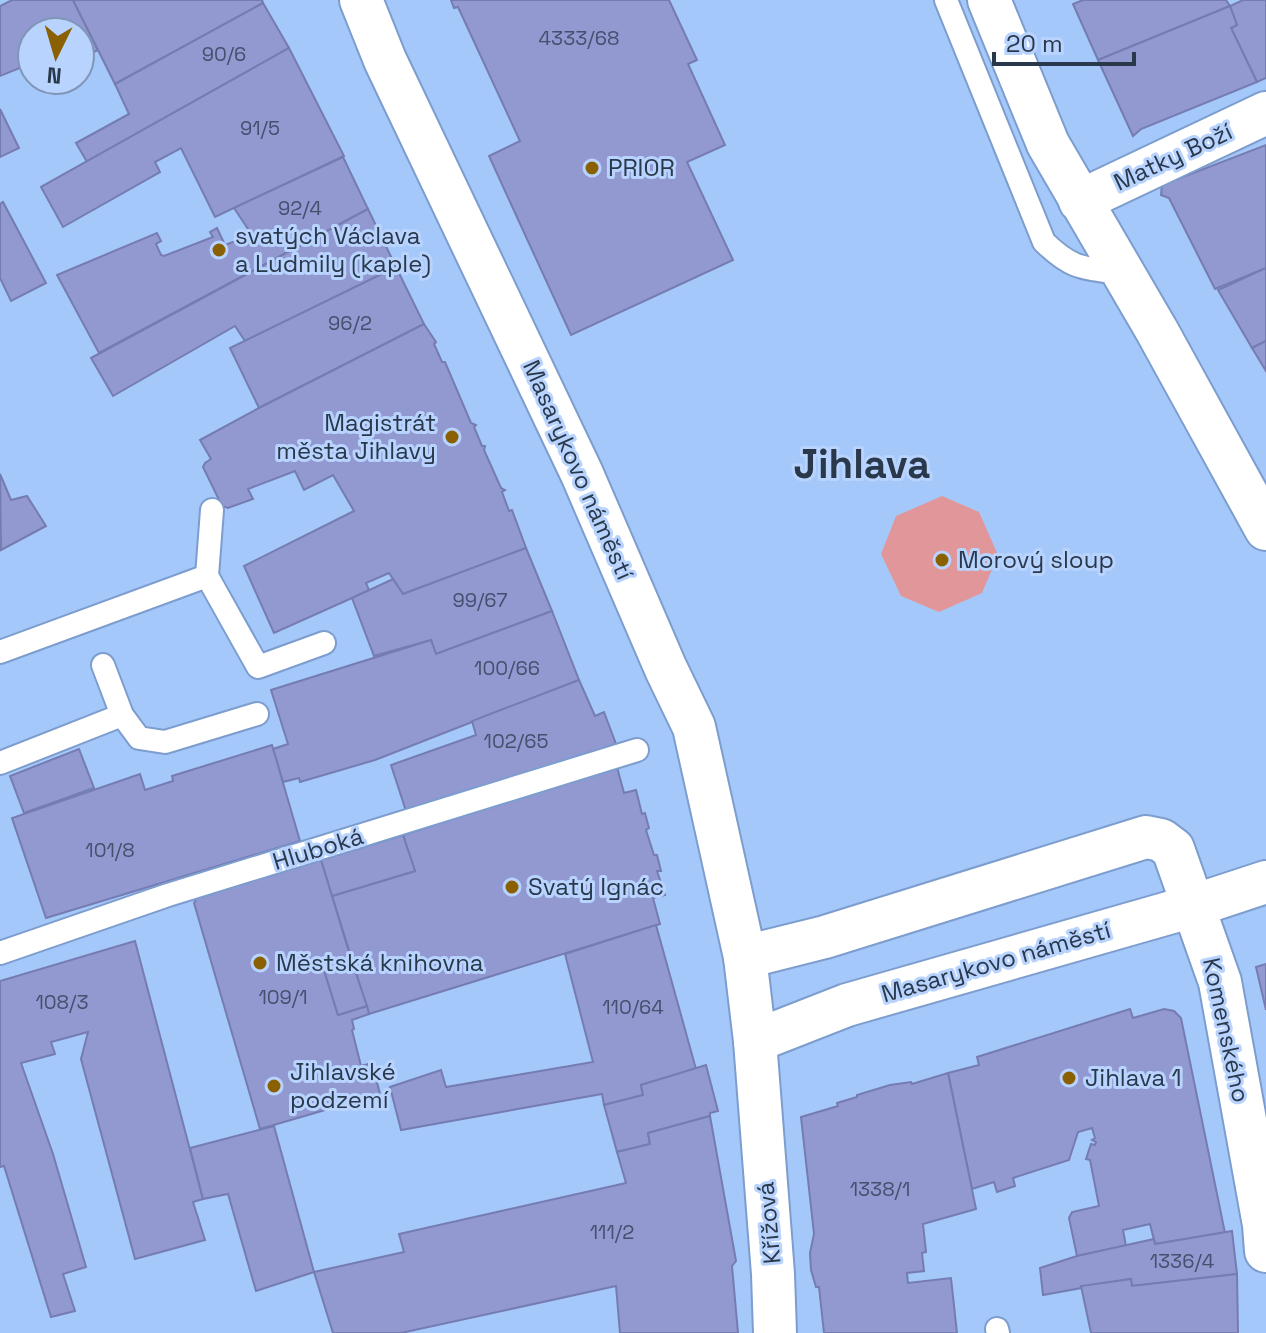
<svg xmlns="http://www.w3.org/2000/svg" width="1266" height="1333" viewBox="0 0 1266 1333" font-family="'Space Grotesk',sans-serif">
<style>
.green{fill:#e19799}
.building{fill:#9299d1;stroke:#757cb2;stroke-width:2}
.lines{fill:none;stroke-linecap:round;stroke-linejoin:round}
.lane-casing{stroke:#7c9dce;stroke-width:26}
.street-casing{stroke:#7c9dce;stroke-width:46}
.lane{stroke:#fff;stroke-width:22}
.street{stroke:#fff;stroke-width:42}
.poi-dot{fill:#8b6003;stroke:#b8d4fe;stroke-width:3}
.labels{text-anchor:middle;stroke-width:6;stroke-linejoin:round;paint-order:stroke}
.number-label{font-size:20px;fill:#44506d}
.street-label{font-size:24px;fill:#2a384c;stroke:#b8d4fe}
.poi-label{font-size:24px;fill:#2a384c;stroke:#b8d4fe;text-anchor:start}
.town-label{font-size:40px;font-weight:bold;fill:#2a384c;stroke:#b8d4fe}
</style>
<rect width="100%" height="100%" fill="#a5c8fb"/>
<path class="green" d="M942 496 979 512 998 555 982 593 939 612 901 596 881 554 896 516Z"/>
<g class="building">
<path d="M12 0H73L98 50 80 59V32H32V63L0 76V6Z"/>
<path d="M73 0H262L263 3 115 84Z"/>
<path d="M451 0H669L697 60 688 64 725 145 687 162 733 260 571 335 489 156 520 141 458 7 454 8Z"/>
<path d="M1083 0H1226L1230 6 1098 60 1073 4Z"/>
<path d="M1243 0H1266V78L1257 82 1231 28 1237 25 1230 6Z"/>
<path d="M263 3 289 48 87 162 76 143 129 114 115 84Z"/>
<path d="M1230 6 1237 25 1231 28 1257 82 1141 129 1133 136 1098 60Z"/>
<path d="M289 48 344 156 215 217 181 148 155 162 160 172 63 227 41 187Z"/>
<path d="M0 109 19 148 0 157Z"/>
<path d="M1266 145V268L1215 289 1169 198 1161 195 1162 185Z"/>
<path d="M343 157 368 209 99 353 57 275 157 233 161 241 156 244 161 255 164 256 213 237 210 232 217 228 225 245 252 235 234 208Z"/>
<path d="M3 202 46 283 11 301 0 278V204Z"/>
<path d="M368 209 396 267 245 341 235 326 113 396 91 358Z"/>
<path d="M396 267 424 324 259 408 230 348Z"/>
<path d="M1266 268V341L1252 348 1218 290Z"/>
<path d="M424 324 436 342 434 344 442 362H445L471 423 476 425 474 427 482 446H485L484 450 501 488 505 490 502 492 509 511 512 510 526 548 403 594 389 573 366 583 369 590 352 598 274 633 244 566 354 511 333 475 304 490 295 471 248 489 253 499 228 508 222 506 203 467 205 463 211 459 200 440 259 408Z"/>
<path d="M1266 341V371L1252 348Z"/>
<path d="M0 474 11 500 27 496 46 526 1 550Z"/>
<path d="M526 548 552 611 436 654 431 640 374 656 352 598 393 579 403 594Z"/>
<path d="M552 611 579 680 375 760 300 782 299 778 283 782 273 749 288 744 271 690 431 640 436 654Z"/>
<path d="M579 680 595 716 604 712 616 744 406 811 391 765 476 735 472 721Z"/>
<path d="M272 745 300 841 46 918 12 818 140 774 145 790 173 781 172 776Z"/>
<path d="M79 749 94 788 24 813 10 776Z"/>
<path d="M617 767 624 793 636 790 642 814 645 813 649 828 646 830 654 855H657L661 871H657L665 895 653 898 660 924 369 1014 332 896 415 871 403 835Z"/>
<path d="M403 835 415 871 332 896 321 860Z"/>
<path d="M321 860 352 962 324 970 338 1015 367 1006 369 1014 352 1020 354 1029 352 1030 361 1066 372 1063 380 1094 260 1129 194 903 197 898Z"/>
<path d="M656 925 696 1069 641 1085 643 1095 604 1105 602 1094 401 1130 390 1087 441 1070 446 1087 593 1062 565 954Z"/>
<path d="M135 941 203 1199 193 1202 205 1240 135 1259 81 1059 88 1032 51 1042 55 1054 21 1063 53 1154 86 1267 63 1274 75 1311 51 1317 4 1166 0 1167V981Z"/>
<path d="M352 962 367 1006 338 1015 324 970Z"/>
<path d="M1266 964V1010L1256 967Z"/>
<path d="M1130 1009 1133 1018 1164 1009 1174 1011 1181 1018 1225 1233 1155 1244 1150 1224 1123 1230 1126 1246 1077 1256 1069 1218 1072 1212 1099 1206 1090 1160 1086 1159 1091 1144 1095 1145 1096 1142 1092 1140 1095 1138 1092 1128 1078 1132 1069 1160 1013 1178 1015 1186 997 1192 994 1182 972 1189 948 1073 979 1065 977 1057Z"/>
<path d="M706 1065 718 1111 710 1113V1116L648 1133 650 1144 617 1152 604 1105 643 1095 641 1085Z"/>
<path d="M948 1073 976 1209 923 1224 926 1252 922 1253 924 1271 907 1273 908 1283 951 1278 957 1333H824L819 1287H816L811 1270 810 1253 814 1234 801 1117 838 1106 837 1103 857 1097V1095L890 1085 911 1082 912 1084Z"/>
<path d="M710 1116 736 1261 732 1266 738 1333H620L616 1286 401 1333H333L314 1272 404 1252 399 1234 626 1183 617 1152 650 1144 648 1133Z"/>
<path d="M274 1126 314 1272 256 1291 228 1194 203 1199 190 1148Z"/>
<path d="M1232 1231 1237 1274 1132 1286 1131 1279 1043 1295 1040 1268 1077 1256 1154 1239 1155 1244Z"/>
<path d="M1237 1274 1238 1333H1091L1081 1286 1131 1279 1132 1286Z"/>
</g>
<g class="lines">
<defs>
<g id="lane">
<path d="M946 0 1044 242C1073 270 1083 268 1122 273"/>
<path d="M212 510 207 576 258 667 324 643"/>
<path d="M0 652 207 576"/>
<path d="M103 665 122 715 139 738 165 742 257 714"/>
<path d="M0 763 122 715"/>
<path d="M0 953 168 895 637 750"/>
<path d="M997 1329 998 1333"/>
</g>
<g id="street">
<path d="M361 0 385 60 582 474 666 669 694 727 745 957 755 1041 773 1274 775 1333"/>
<path d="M989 0 1048 144 1157 331 1266 529"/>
<path d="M1080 201 1266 113"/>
<path d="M745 957 825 937 1146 837 1161 840 1173 849 1220 982 1264 1225 1266 1251"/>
<path d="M755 1041 847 1005 1193 906 1266 882"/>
</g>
</defs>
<use href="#lane" class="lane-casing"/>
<use href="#street" class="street-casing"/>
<use href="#lane" class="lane"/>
<use href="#street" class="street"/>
</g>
<g class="poi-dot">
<circle cx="592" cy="168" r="8"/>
<circle cx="219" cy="250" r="8"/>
<circle cx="452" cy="437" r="8"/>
<circle cx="942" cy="560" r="8"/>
<circle cx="512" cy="887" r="8"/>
<circle cx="260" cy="963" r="8"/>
<circle cx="1069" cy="1078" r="8"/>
<circle cx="274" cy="1086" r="8"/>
</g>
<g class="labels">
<g class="number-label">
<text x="579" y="45">4333/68</text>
<text x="224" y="61">90/6</text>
<text x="260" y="135">91/5</text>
<text x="300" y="215">92/4</text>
<text x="350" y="330">96/2</text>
<text x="480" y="607">99/67</text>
<text x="507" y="675">100/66</text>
<text x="516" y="748">102/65</text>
<text x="110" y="857">101/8</text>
<text x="283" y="1004">109/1</text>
<text x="62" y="1009">108/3</text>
<text x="633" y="1014">110/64</text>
<text x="880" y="1196">1338/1</text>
<text x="612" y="1239">111/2</text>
<text x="1182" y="1268">1336/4</text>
</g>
<g class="street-label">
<text transform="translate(1173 157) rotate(-25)" y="8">Matky Boží</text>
<text transform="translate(578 470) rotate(66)" y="8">Masarykovo náměstí</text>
<text transform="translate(318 849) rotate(-17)" y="8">Hluboká</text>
<text transform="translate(996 962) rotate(-16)" y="8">Masarykovo náměstí</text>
<text transform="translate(1226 1030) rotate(78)" y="8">Komenského</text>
<text transform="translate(769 1223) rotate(-95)" y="8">Křížová</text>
</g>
<g class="poi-label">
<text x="608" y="176">PRIOR</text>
<text x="235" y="244">svatých Václava<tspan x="235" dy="28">a Ludmily (kaple)</tspan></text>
<text x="436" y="431" text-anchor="end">Magistrát<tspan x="436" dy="28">města Jihlavy</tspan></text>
<text x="958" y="568">Morový sloup</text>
<text x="528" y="895">Svatý Ignác</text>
<text x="276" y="971">Městská knihovna</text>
<text x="290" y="1080">Jihlavské<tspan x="290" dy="28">podzemí</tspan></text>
<text x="1085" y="1086">Jihlava 1</text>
</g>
<g class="town-label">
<text x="862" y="478">Jihlava</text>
</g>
</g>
<g transform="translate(56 56) rotate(185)"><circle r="38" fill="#b8d4fe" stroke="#7f96b7" stroke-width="2"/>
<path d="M0-6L14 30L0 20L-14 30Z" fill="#8b6003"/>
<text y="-12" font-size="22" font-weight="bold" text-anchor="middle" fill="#2a384c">N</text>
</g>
<path d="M994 52v12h140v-12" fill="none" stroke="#2a384c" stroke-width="4"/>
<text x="1006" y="52" font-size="24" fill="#2a384c" stroke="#b8d4fe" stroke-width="6" paint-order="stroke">20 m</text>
</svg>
